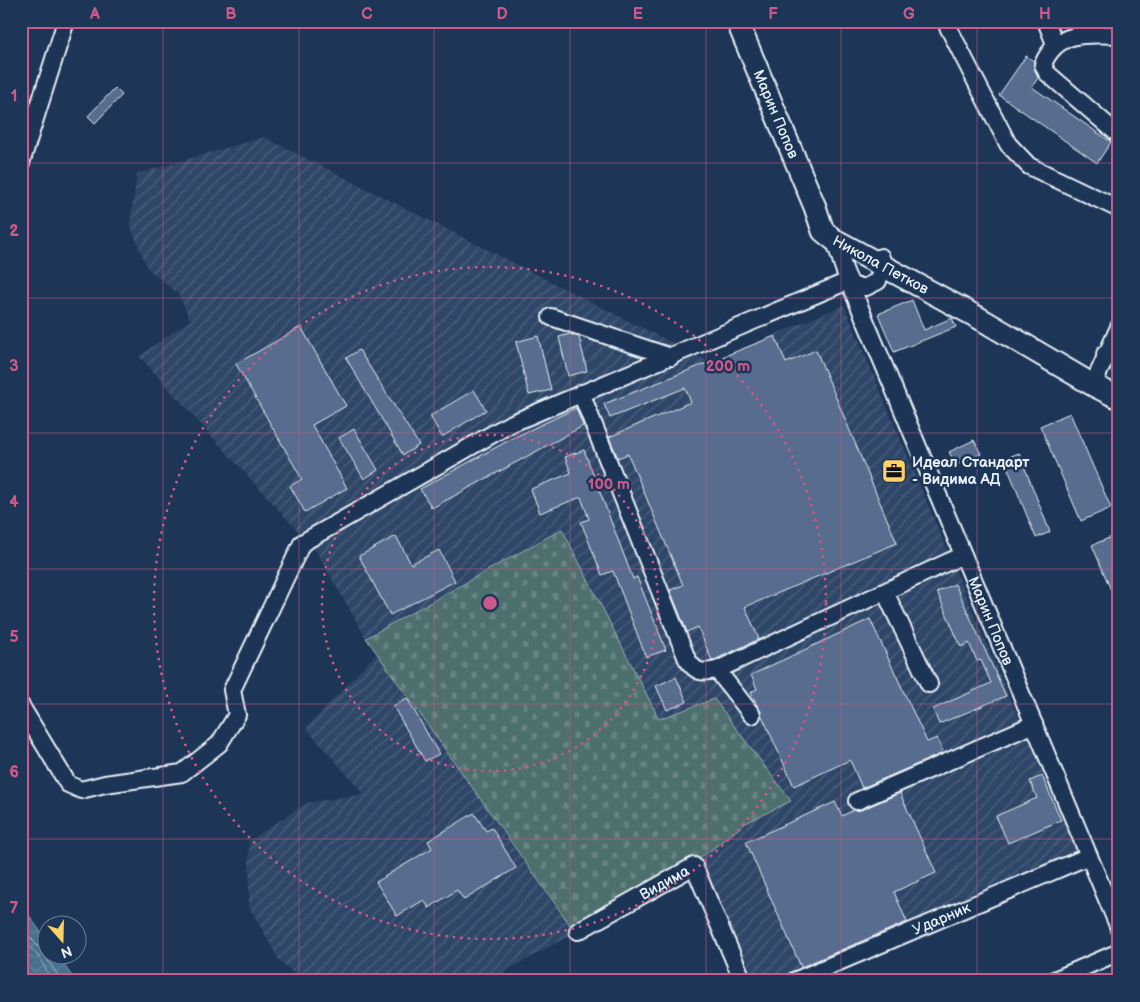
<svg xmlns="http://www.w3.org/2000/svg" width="1140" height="1002" viewBox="0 0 1140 1002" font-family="'Balsamiq Sans',sans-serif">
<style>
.industrial{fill:url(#industrial-furrows)}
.cemetery{fill:url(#cemetery-stones);stroke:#9bb0b3}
.water{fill:url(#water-waves);stroke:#87a4b8}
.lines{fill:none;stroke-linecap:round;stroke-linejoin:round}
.shore{stroke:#a7bdcd;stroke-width:1}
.building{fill:#586c8f;stroke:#e8f1f8}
.minor-casing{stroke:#e8f1f8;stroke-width:20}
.major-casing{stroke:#e8f1f8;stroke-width:25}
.minor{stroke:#1d3557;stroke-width:16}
.major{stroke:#1d3557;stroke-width:21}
.grid{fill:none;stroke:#cd598a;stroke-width:1;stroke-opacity:0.55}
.ring{fill:none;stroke:#cd598a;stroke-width:2.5;stroke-dasharray:2.5 5}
.labels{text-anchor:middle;stroke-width:5;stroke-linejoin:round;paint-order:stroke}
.street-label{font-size:15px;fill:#e8f1f8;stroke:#1d3557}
.poi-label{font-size:15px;font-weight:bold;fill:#e8f1f8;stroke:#1d3557;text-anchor:start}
.centre{fill:#cd598a;stroke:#1d3557;stroke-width:2.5}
.ring-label{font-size:15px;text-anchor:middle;font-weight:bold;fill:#cd598a;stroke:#1d3557;stroke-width:5;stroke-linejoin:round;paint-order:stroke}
.neatline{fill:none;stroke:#cd598a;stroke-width:2}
.grid-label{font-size:16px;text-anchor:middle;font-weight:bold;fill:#cd598a}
</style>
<defs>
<pattern id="industrial-furrows" width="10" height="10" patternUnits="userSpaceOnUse" patternTransform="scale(1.25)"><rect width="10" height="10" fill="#2f4668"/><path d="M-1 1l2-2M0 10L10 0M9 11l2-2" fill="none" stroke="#4d617e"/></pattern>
<pattern id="cemetery-stones" width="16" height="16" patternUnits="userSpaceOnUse" patternTransform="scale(1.25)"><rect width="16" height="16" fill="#4e6f6e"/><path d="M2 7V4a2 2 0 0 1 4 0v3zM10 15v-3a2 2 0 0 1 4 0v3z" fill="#688483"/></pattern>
<pattern id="water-waves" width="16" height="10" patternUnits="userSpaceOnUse" patternTransform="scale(1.25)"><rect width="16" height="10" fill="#46708d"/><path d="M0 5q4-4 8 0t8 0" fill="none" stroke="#61859e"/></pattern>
</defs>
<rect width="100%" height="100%" fill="#1d3557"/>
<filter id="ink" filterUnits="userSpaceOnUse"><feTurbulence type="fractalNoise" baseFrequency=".02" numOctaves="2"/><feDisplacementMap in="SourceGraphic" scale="10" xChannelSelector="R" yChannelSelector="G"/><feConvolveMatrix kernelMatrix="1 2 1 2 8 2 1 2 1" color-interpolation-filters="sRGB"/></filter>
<g filter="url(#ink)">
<g class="industrial">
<path d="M264 137 710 362 844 305 1009 697 1086 860 805 973 775 981H743L694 866 704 855 746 823 791 801 714 699 659 719 561 529 366 638 316 551 139 356 190 320 179 295 147 268 130 224 137 174Z"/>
<path d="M377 653 574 933 488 981H302L279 960 249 906V841L306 803 364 794 306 728Z"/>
</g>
<path class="cemetery" d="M562 529 659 719 714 699 791 801 746 823 704 855 572 928 366 638Z"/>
<path class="water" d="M21 904 47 941 48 954 57 955 75 981 21 980Z"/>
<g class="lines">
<g class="shore">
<path d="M21 924 37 946 47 951 48 961 62 981"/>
<path d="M21 937C26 944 32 949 38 956 41 959 48 975 52 981"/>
</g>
</g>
<g class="building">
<path d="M1026 56 1034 61V68L1038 78 1032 87 1111 142 1097 163 999 95Z"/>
<path d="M115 88 122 95 95 123 88 116Z"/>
<path d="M912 300 924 330 952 318 956 327 894 352 878 314Z"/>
<path d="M301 327 346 406 312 425 347 488 305 512 290 486 302 479 236 364Z"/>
<path d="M570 334 579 337 587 371 568 376 559 337Z"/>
<path d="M538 336 551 390 529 395 516 342Z"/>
<path d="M775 336 786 363 816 350 897 543 745 607 759 639 712 661 698 627 687 632 670 590 683 585 628 454 618 458 609 437 691 402 685 388 610 418 604 404Z"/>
<path d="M359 350 419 445 403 455 346 358Z"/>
<path d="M474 390 486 410 442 437 430 416Z"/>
<path d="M576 408 583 426 432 508 420 489 515 437Z"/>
<path d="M1070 413 1111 508 1081 521 1040 426Z"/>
<path d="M354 429 378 470 364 479 339 438Z"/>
<path d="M974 440 981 454 956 465 949 452Z"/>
<path d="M584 450 633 579 637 577 666 650 646 657 613 571 602 575 581 522 589 519 581 497 540 513 531 489 571 473 565 457Z"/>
<path d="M1019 453 1050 532 1036 538 1004 459Z"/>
<path d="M1119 534V609L1092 545Z"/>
<path d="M396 536 411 564 439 550 455 581 390 615 359 556Z"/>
<path d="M955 584 1006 696 939 724 933 709 991 683 981 660 977 661 969 643 961 647 937 592Z"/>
<path d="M870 619 927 742 937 738 943 753 862 788 850 760 794 786 751 692 757 689 751 675Z"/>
<path d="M676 677 687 702 667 710 656 686Z"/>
<path d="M407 698 439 754 425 761 393 706Z"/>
<path d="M1042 776 1061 820 1008 843 996 816 1037 798 1030 781Z"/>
<path d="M900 793 936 873 894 892 907 922 801 967 746 842 835 802 842 816 854 810H861Z"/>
<path d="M474 813 486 831 492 828 516 868 464 900 457 890 429 908 424 900 397 916 376 882 432 848 428 841Z"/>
</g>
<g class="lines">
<defs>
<g id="minor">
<path d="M945 21 1008 144 1029 166 1119 209"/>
<path d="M1046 21 1055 44"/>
<path d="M1119 35C1086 34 1058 30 1043 64L1047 73 1119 135"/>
<path d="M21 163 66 21"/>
<path d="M833 239C841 252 844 281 855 287H866L878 281 882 266 881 257"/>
<path id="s1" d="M850 284 1119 928"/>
<path d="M551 317 671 357"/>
<path d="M1105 354 1119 360"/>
<path d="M1093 385 1119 327"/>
<path d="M581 393 687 659C696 673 701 673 717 670L963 555"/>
<path d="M885 592 929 684"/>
<path d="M717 670 752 715"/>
<path d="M21 706 68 784 81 790 105 784 182 773 219 744 237 715 232 690 302 543 510 424 848 281"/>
<path d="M857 801 1034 724"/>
<path id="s2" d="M578 931 694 866 743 981"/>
<path id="s3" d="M794 981 1089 856"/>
<path d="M1052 981 1119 952"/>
</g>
<g id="major">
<path id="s4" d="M737 21 815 207 823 231 833 239 979 318 1093 385 1119 398"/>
</g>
</defs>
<use href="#minor" class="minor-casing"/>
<use href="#major" class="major-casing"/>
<use href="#minor" class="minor"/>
<use href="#major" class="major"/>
</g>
</g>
<path class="grid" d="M163 21V981M299 21V981M434 21V981M570 21V981M706 21V981M841 21V981M977 21V981M21 163H1119M21 298H1119M21 433H1119M21 569H1119M21 704H1119M21 839H1119"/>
<g class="ring">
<circle cx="490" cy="603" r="168"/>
<circle cx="490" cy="603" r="336"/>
</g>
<defs>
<symbol id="office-square" viewBox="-11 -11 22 22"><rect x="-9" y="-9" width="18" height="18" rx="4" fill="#ffd166" stroke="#1d3557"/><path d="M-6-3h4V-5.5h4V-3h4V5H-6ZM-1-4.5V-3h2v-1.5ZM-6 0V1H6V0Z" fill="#111"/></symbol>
</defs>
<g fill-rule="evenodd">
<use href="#office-square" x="880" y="457" width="28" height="28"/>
</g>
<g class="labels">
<g class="street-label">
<text dy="5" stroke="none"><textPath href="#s4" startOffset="101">Марин Попов</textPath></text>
<text dy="5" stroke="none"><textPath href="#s4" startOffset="294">Никола Петков</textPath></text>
<text dy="5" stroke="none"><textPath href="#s1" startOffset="365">Марин Попов</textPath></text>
<text dy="5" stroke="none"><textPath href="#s2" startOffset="99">Видима</textPath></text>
<text dy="5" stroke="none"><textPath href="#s3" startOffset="160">Ударник</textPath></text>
</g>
<g class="poi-label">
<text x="912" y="467">Идеал Стандарт<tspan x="912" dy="17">- Видима АД</tspan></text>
</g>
</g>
<circle cx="490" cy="603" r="8" class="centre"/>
<g class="ring-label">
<text x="728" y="371">200 m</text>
<text x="609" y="489">100 m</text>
</g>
<rect width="1140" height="1002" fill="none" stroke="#1d3557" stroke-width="55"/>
<g transform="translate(62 940) rotate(160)"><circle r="24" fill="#1d3557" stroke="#6e8097"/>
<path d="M0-4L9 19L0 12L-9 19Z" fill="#ffd166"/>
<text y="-8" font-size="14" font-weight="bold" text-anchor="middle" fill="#e8f1f8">N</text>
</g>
<rect x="28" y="28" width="1084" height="946" class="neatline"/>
<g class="grid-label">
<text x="95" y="19">A</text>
<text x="231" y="19">B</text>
<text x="367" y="19">C</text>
<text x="502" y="19">D</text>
<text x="638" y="19">E</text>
<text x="773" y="19">F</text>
<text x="909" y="19">G</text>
<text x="1045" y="19">H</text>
<text x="14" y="101">1</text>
<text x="14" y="236">2</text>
<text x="14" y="371">3</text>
<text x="14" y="507">4</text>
<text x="14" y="642">5</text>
<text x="14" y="777">6</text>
<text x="14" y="913">7</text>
</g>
</svg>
